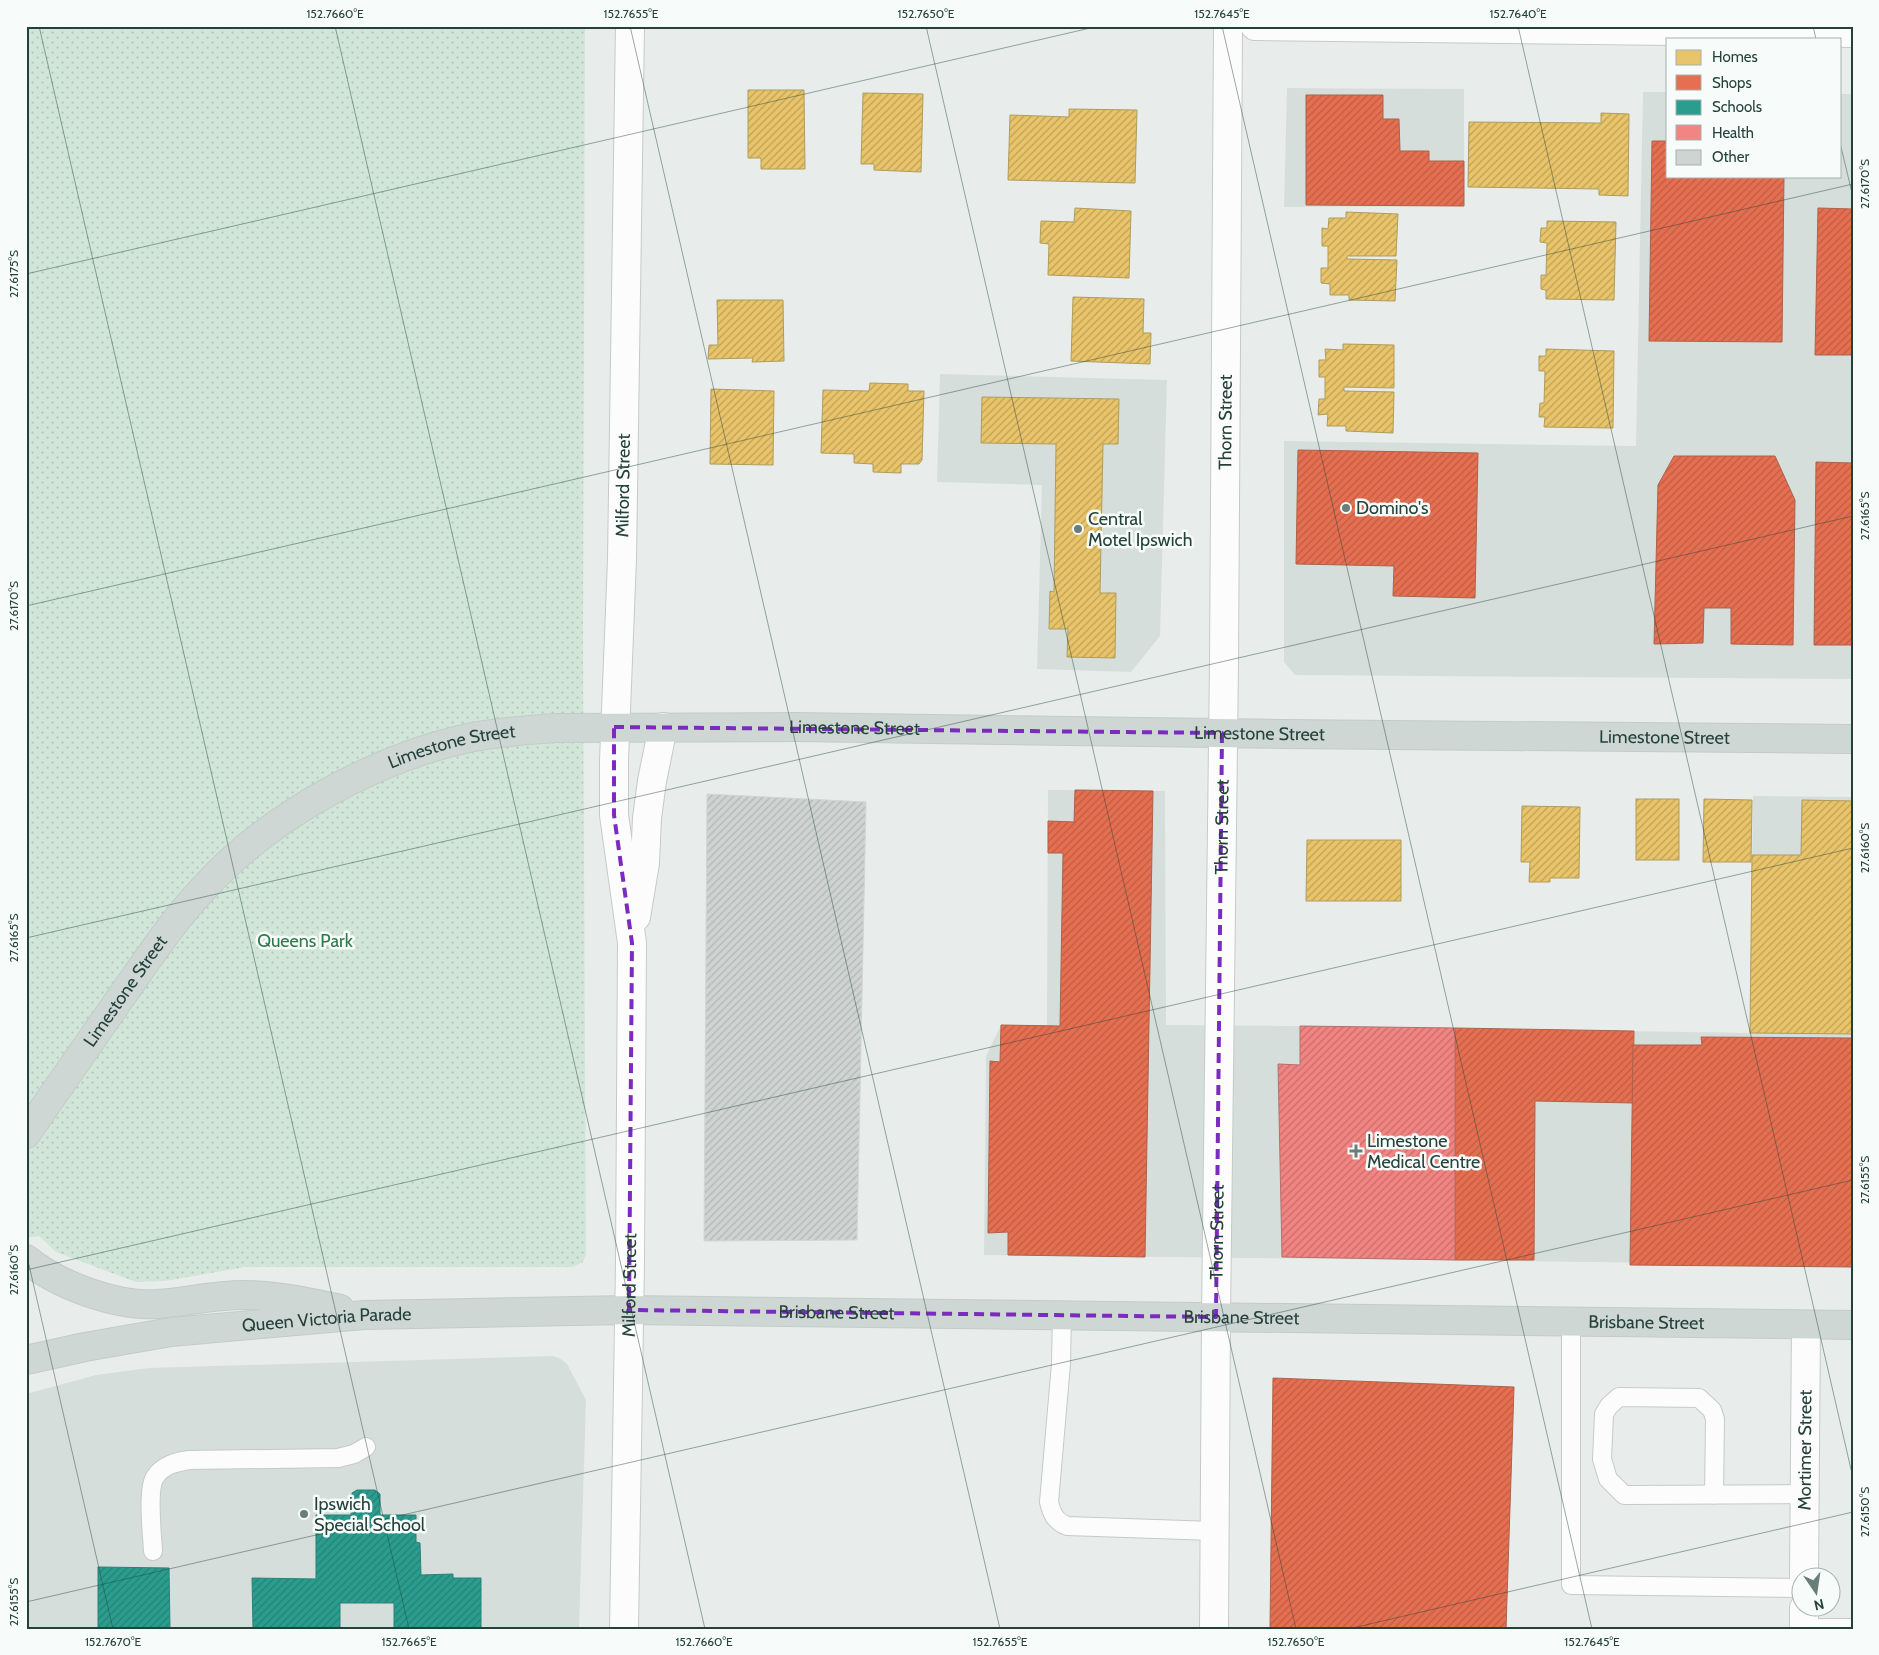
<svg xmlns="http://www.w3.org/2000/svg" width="1879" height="1655" viewBox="0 0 1879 1655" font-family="Cabin,sans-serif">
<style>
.built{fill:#d6dedb}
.park{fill:url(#park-dots)}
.homes{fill:url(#homes-hatch);stroke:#ae9d5c}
.shops{fill:url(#shops-hatch);stroke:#ac624a}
.schools{fill:url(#schools-hatch);stroke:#288276}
.health{fill:url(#health-hatch);stroke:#b4706c}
.building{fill:url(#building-hatch);stroke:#d1d6d4}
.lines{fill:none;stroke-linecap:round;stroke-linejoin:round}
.service-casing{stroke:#c5cac8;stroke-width:20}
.minor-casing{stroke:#c5cac8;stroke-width:30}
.secondary-casing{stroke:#c3cbc8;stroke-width:30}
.primary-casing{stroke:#c3ccc9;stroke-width:30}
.service{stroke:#fcfcfc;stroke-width:18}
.minor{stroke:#fcfcfc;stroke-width:28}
.secondary{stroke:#fcfcfc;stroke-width:28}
.primary{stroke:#cfd7d5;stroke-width:28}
.marked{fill:none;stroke:#7b2cbf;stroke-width:4;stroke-dasharray:10 6;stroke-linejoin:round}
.ticks{fill:none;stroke:#24423a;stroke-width:1;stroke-opacity:0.45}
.poi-dot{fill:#697e78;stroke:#f7fbf9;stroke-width:2}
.labels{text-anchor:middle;stroke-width:5;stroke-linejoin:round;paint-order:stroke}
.street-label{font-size:18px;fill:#24423a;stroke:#f7fbf9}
.poi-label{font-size:18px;fill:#24423a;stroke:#f7fbf9;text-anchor:start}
.park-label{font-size:18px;fill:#2d7a4b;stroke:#f7fbf9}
.neatline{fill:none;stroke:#24423a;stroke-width:2}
.ticks-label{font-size:12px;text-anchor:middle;fill:#24423a}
</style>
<defs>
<pattern id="park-dots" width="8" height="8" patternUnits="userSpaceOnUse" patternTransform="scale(1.25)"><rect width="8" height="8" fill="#d1e6d8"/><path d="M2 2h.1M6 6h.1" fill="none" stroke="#b3c6ba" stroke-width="1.8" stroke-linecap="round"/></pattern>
<pattern id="homes-hatch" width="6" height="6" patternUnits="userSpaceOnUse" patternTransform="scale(1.25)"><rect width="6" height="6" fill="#e9c46a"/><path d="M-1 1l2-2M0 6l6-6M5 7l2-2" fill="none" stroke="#bda158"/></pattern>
<pattern id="shops-hatch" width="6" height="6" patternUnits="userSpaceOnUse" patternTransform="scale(1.25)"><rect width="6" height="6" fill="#e76f51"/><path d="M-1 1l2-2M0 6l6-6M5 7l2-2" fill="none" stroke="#bb5d44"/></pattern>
<pattern id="schools-hatch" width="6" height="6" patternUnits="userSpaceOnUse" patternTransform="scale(1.25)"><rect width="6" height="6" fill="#2a9d8f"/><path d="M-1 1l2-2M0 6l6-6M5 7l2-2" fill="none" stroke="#248276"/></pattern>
<pattern id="health-hatch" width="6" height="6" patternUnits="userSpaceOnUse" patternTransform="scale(1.25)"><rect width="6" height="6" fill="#f28482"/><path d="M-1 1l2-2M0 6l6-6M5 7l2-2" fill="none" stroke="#c46e6b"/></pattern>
<pattern id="building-hatch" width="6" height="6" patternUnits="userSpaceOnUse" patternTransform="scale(1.25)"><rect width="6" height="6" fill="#cfd4d2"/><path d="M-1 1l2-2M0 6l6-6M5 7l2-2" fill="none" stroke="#b2b7b5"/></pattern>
</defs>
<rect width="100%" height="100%" fill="#e8edeb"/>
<g class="built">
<path d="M1287 88 1464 89V206L1284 207Z"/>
<path d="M1643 92H1668V176H1840V94H1853V679L1295 675 1284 662V441L1636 446Z"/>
<path d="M940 374 1167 380 1160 636 1131 672 1037 669 1042 485 937 482Z"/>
<path d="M1048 790 1165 791 1166 1025 1300 1026 1750 1033 1753 796 1853 797V1265L984 1255 986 1056 1001 1025H1047Z"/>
<path d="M553 1356 561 1359 567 1364 586 1400 579 1629H26V1394L96 1375 149 1368Z"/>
</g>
<path class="park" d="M26 26H585L583 647 586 1254 583 1262 573 1267H245L165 1281 136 1282 56 1252 39 1236 26 1238Z"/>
<g class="homes">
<path d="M748 90H804L805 169H761V158H748Z"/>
<path d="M863 93 923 94 921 172 874 170V164H861Z"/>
<path d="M1069 109 1137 110 1135 183 1008 180 1010 115 1069 117Z"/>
<path d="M1601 113 1629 114 1628 196 1599 195V189L1468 187 1469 122 1601 123Z"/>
<path d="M1075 208 1131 211 1129 278 1048 275 1049 244 1040 243 1041 221 1074 222Z"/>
<path d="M1346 212 1398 214 1396 256H1347V259L1397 260 1395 301 1349 300V295H1330V284L1321 283V268H1328V246H1322V228L1328 229 1329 218H1346Z"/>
<path d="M1547 221 1616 222 1614 300 1546 299V290L1541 289V275H1546L1547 243 1540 242 1541 228H1547Z"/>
<path d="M1073 297 1144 299 1143 333H1151L1150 364 1071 361Z"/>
<path d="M717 300H783L784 361 752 362 753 358 708 359 709 345H718Z"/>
<path d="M1343 344 1394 345V388L1344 387V391L1394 392 1393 433 1346 431V426H1327L1328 414 1318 415 1319 399H1325V377H1319V360H1326L1325 349 1343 350Z"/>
<path d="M1546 349 1614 351 1613 428 1544 427 1545 417H1539L1540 403H1544L1545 371H1539V356H1546Z"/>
<path d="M870 383 908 384V391H924L922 460 919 464H901V473L873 472V464L854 463V454L821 453 823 390 869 391Z"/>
<path d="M711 389 774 391 773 465 710 464Z"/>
<path d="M982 397 1119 399 1118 444H1103L1100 593H1116L1115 658 1067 657 1068 629H1049L1050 591 1054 592 1056 444 981 443Z"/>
<rect x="1636" y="799" width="43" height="61"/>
<path d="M1704 799 1752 800 1751 862H1703Z"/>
<path d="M1802 800 1853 801V1034L1750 1033 1752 855H1801Z"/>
<path d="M1522 806 1580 807 1579 878H1550V882H1529L1530 862H1521Z"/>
<path d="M1307 840H1401V901H1306Z"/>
</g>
<g class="shops">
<path d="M1306 95H1383V119H1399L1400 151H1429V161H1464V206L1306 205Z"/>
<path d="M1652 141H1668V176H1784L1782 342 1649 341Z"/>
<path d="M1818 208 1853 209V355H1815Z"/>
<path d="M1298 450 1478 453 1475 598 1393 596 1394 566 1296 564Z"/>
<path d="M1674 456H1775L1795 500 1793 645 1731 644V608H1704L1703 643 1654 644 1658 485Z"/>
<path d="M1816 462 1853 463V645H1814Z"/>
<path d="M1075 790 1153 791 1145 1257 1008 1255V1232L988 1233 990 1061 1000 1062 1001 1025 1060 1026 1063 853H1048V821L1074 822Z"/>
<path d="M1455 1028 1634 1031 1633 1103 1535 1101 1534 1260H1455Z"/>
<path d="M1701 1037 1853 1038V1267L1630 1265 1633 1045H1702Z"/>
<path d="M1273 1378 1514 1387 1506 1629H1270Z"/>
</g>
<g class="schools">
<path d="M357 1490H375L380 1494V1515H416V1542L420 1543 421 1575 453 1574V1578H481V1629H394V1603H340V1629H253L252 1578 316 1579V1515H351L352 1493Z"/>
<path d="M98 1567 169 1568 170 1629 98 1628Z"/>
</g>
<path class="health" d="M1300 1026 1455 1028V1260L1282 1257 1278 1064 1300 1065Z"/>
<path class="building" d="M707 794 866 802 857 1240 704 1241Z"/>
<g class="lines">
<defs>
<g id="service">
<path d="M1062 1315 1061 1364 1049 1502C1052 1514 1055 1521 1067 1526L1214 1531"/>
<path d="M1571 1321V1585L1802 1588"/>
<path d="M1714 1495 1715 1419 1712 1410 1699 1398 1619 1397 1609 1406 1604 1414 1602 1459 1608 1479 1624 1495 1805 1494"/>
<path d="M153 1551C152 1534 147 1489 155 1477 163 1465 176 1462 189 1460L338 1458 354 1454 366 1447"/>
<path d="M1804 1628H1853"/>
</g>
<g id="minor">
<path d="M1255 26 1853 33"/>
<path d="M636 917 645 863 647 818 652 781 663 727"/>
<path id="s1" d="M1804 1578 1806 1325"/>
<path id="s2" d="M624 1629 630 1263 632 943 614 815V761L622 559 630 26"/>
<path d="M1214 1629 1216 1317"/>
<path d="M1804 1629V1608"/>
</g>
<g id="secondary">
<path id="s3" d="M1216 1317 1224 663 1228 26"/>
</g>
<g id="primary">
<path id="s4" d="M26 1134C57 1089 88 1045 119 1000 146 962 171 923 203 889 268 817 373 759 468 738 497 732 526 730 555 728L796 727 1283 734 1853 739"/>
<path d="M26 1259C58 1285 116 1307 158 1304 186 1302 214 1295 242 1295 276 1295 308 1302 340 1309"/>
<path id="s5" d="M26 1360 85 1347 171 1332 364 1315 629 1310 1853 1325"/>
</g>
</defs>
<use href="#service" class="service-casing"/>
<use href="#minor" class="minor-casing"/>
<use href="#secondary" class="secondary-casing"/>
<use href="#primary" class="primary-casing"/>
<use href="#service" class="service"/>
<use href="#minor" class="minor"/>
<use href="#secondary" class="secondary"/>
<use href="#primary" class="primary"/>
</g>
<path class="marked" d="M614 727 1222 733 1216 1317 629 1310 632 943 614 815Z"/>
<path class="ticks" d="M39 26 409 1629M335 26 705 1629M630 26 1000 1629M926 26 1296 1629M1222 26 1592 1629M1518 26 1853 1478M1813 26 1816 39M1840 143 1853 197M26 274 1099 26M26 606 1853 184M26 938 1853 516M26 1252 113 1629M26 1270 1853 848M26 1602 1853 1180M1348 1629 1853 1512"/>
<g class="poi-dot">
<circle cx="1346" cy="508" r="5"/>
<circle cx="1078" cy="529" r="5"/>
<path d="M1353.5 1143.5h5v5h5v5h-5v5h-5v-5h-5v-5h5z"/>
<circle cx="304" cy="1514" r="5"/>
</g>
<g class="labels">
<g class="street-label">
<text dy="6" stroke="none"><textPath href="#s3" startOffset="895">Thorn Street</textPath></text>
<text dy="6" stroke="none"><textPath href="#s2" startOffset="1145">Milford Street</textPath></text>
<text dy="6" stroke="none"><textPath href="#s4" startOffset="999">Limestone Street</textPath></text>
<text dy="6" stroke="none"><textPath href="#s4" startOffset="1404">Limestone Street</textPath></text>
<text dy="6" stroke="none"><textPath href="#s4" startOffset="1809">Limestone Street</textPath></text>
<text dy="6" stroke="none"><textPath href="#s4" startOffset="594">Limestone Street</textPath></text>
<text dy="6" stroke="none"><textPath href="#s3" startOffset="490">Thorn Street</textPath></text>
<text dy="6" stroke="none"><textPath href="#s4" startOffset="174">Limestone Street</textPath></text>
<text dy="6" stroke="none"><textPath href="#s3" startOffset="85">Thorn Street</textPath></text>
<text dy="6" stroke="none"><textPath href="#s2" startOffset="344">Milford Street</textPath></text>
<text dy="6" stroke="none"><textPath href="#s5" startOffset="814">Brisbane Street</textPath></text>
<text dy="6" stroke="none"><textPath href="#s5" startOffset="1219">Brisbane Street</textPath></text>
<text dy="6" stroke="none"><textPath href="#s5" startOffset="304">Queen Victoria Parade</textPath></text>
<text dy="6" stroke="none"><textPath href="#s5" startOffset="1624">Brisbane Street</textPath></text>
<text dy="6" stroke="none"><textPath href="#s1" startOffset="128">Mortimer Street</textPath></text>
</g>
<g class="poi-label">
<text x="1356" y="514">Domino's</text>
<text x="1088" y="525">Central<tspan x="1088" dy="21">Motel Ipswich</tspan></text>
<text x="1367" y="1147">Limestone<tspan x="1367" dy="21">Medical Centre</tspan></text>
<text x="314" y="1510">Ipswich<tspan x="314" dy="21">Special School</tspan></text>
</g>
<g class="park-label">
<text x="305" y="947">Queens Park</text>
</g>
</g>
<rect width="1879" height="1655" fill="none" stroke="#f7fbf9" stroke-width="55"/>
<rect x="1666" y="38" width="175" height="140" fill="#f7fbf9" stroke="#a3b1ad"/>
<rect x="1676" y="50" width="25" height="15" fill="#e9c46a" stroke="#a3b1ad"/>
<text x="1712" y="62" font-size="15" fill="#24423a">Homes</text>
<rect x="1676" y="75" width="25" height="15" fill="#e76f51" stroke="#a3b1ad"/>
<text x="1712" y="88" font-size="15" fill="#24423a">Shops</text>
<rect x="1676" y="100" width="25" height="15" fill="#2a9d8f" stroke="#a3b1ad"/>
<text x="1712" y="112" font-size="15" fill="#24423a">Schools</text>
<rect x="1676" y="125" width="25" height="15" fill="#f28482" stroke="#a3b1ad"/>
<text x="1712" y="138" font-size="15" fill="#24423a">Health</text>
<rect x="1676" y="150" width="25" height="15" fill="#cfd4d2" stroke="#a3b1ad"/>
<text x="1712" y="162" font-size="15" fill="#24423a">Other</text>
<g transform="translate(1816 1592) rotate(167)"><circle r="24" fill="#f7fbf9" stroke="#a3b1ad"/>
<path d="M0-4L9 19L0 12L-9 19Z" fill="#697e78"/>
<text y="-8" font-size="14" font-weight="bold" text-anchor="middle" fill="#24423a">N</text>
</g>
<rect x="28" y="28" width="1824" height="1600" class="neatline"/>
<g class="ticks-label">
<text x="335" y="18">152.7660°E</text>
<text x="631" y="18">152.7655°E</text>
<text x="926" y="18">152.7650°E</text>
<text x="1222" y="18">152.7645°E</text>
<text x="1518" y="18">152.7640°E</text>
<text transform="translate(1865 184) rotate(-90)" y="4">27.6170°S</text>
<text transform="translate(14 274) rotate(-90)" y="4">27.6175°S</text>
<text transform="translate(1865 516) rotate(-90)" y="4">27.6165°S</text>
<text transform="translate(14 606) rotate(-90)" y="4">27.6170°S</text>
<text transform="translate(1865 848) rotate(-90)" y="4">27.6160°S</text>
<text transform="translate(14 938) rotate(-90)" y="4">27.6165°S</text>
<text transform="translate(1865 1180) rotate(-90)" y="4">27.6155°S</text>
<text transform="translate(14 1270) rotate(-90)" y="4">27.6160°S</text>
<text transform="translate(1865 1512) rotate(-90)" y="4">27.6150°S</text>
<text transform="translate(14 1602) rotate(-90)" y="4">27.6155°S</text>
<text x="113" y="1646">152.7670°E</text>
<text x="409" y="1646">152.7665°E</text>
<text x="704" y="1646">152.7660°E</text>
<text x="1000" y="1646">152.7655°E</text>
<text x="1296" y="1646">152.7650°E</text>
<text x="1592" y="1646">152.7645°E</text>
</g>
</svg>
